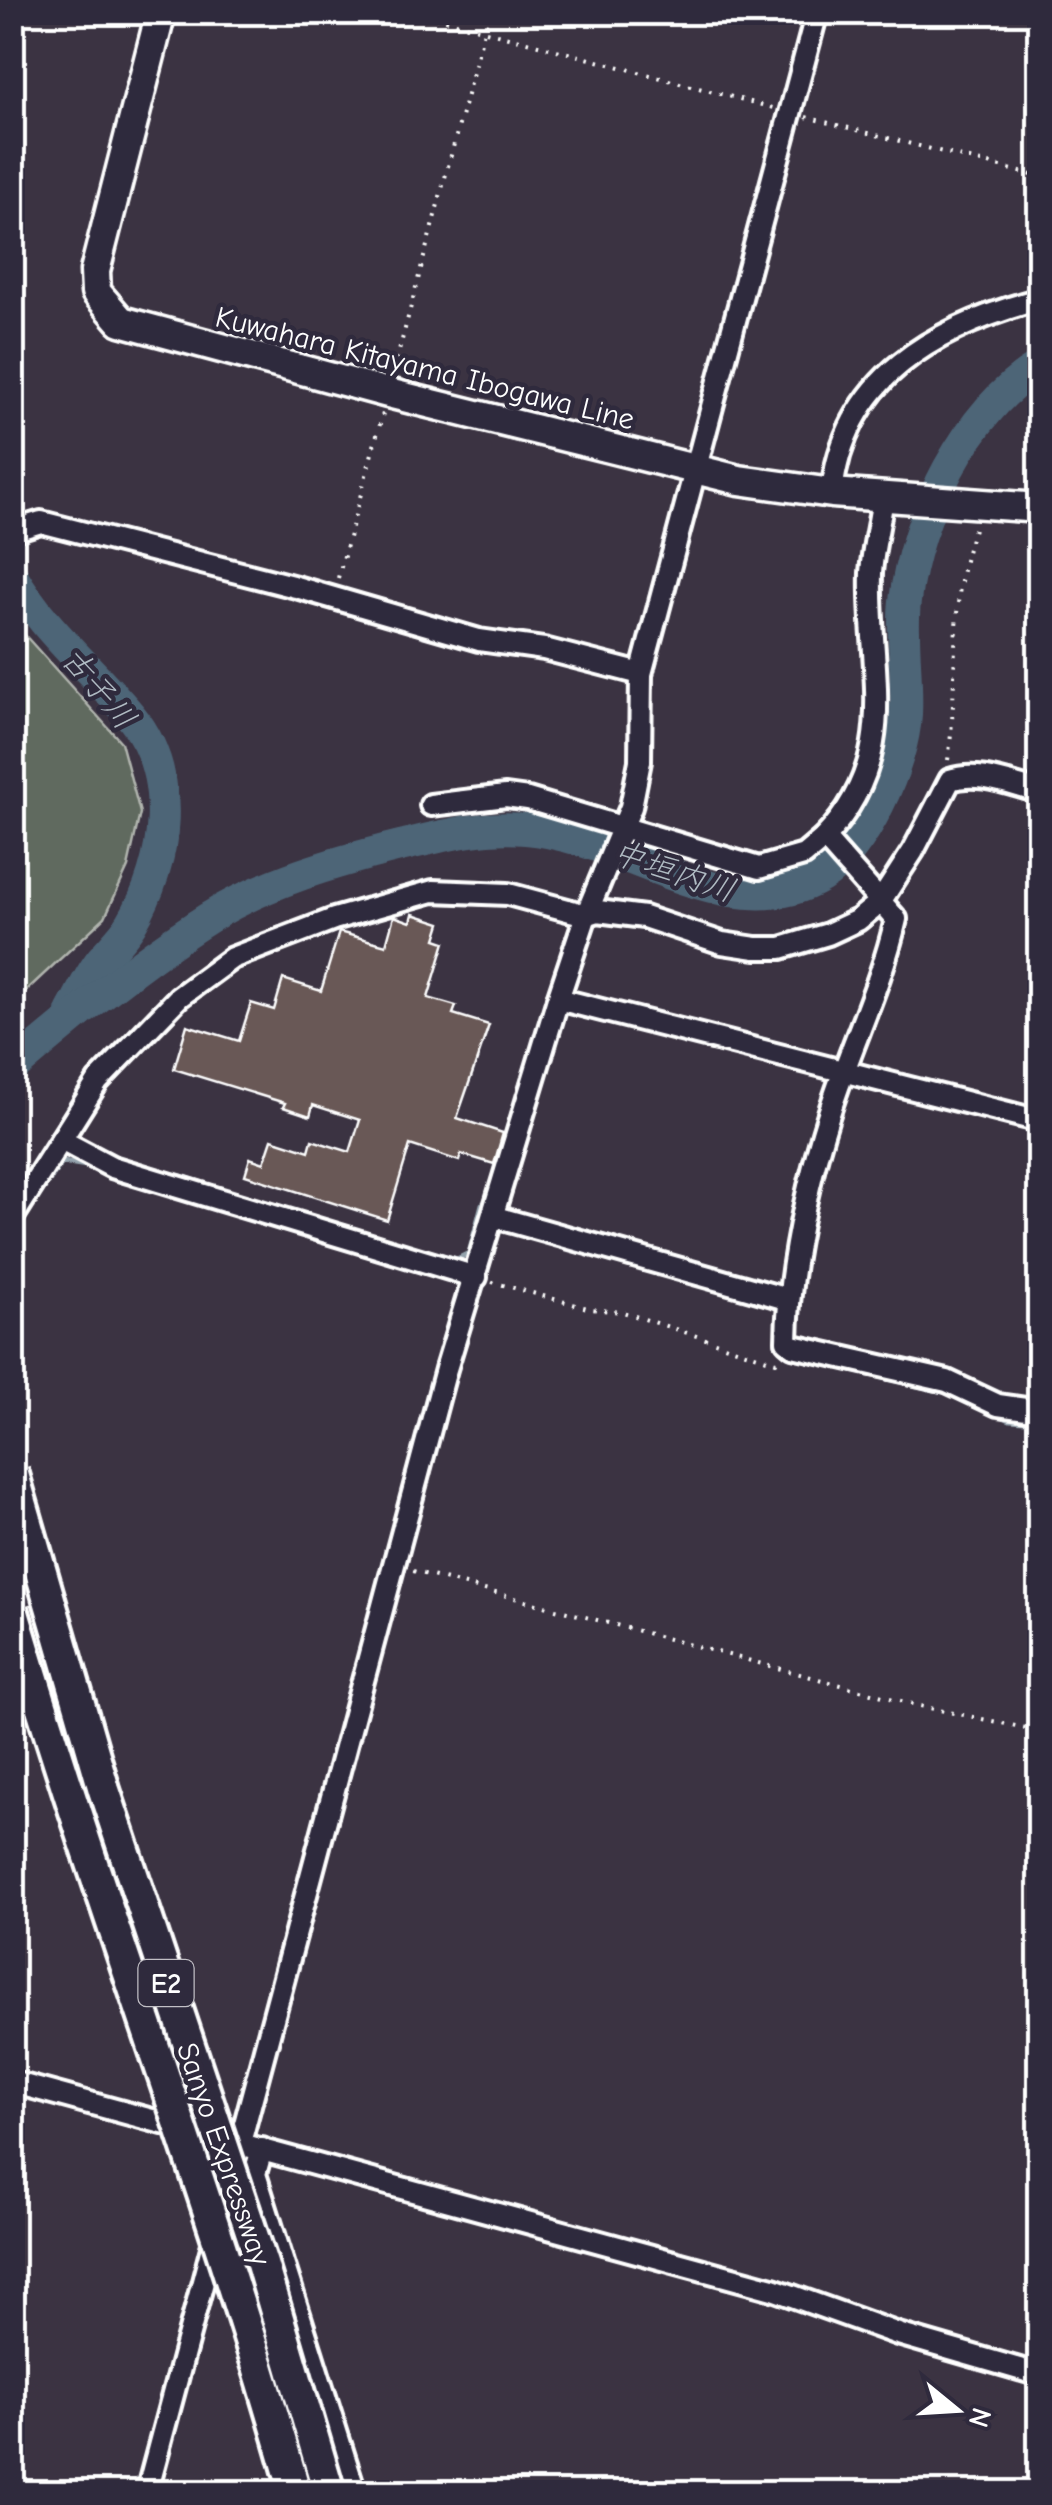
<svg xmlns="http://www.w3.org/2000/svg" width="1052" height="2505" viewBox="0 0 1052 2505" font-family="'Comic Neue','Klee One',sans-serif">
<style>
.green{fill:#616a5e;stroke:#b0b4ae;stroke-width:2.5}
.lines{fill:none;stroke-linecap:round;stroke-linejoin:round}
.stream{stroke:#94a3ad;stroke-width:5}
.river{stroke:#4d6577;stroke-width:32}
.building{fill:#695957;stroke:#fff;stroke-width:2.5}
.minor-casing{stroke:#fff;stroke-width:28}
.major-casing{stroke:#fff;stroke-width:35}
.path{stroke:#fff;stroke-width:4;stroke-dasharray:2.5 8;stroke-linecap:butt}
.minor{stroke:#2f2a3d;stroke-width:20}
.major{stroke:#2f2a3d;stroke-width:28}
.highway-bridge-casing{stroke:#fff;stroke-width:38;stroke-linecap:butt}
.highway-bridge{stroke:#2f2a3d;stroke-width:30}
.labels{text-anchor:middle;stroke-width:9;stroke-linejoin:round;paint-order:stroke}
.shield{fill:#2f2a3d;stroke:#c1bfc5;stroke-width:2.5}
.shield-label{font-size:28px;font-weight:bold;fill:#fff}
.street-label{font-size:30px;fill:#fff;stroke:#2f2a3d}
.water-label{font-size:32px;font-style:italic;fill:#afbac2;stroke:#2f2a3d}
</style>
<rect width="100%" height="100%" fill="#3b3342"/>
<filter id="ink" filterUnits="userSpaceOnUse"><feTurbulence type="fractalNoise" baseFrequency=".01" numOctaves="2"/><feDisplacementMap in="SourceGraphic" scale="20" xChannelSelector="R" yChannelSelector="G"/><feConvolveMatrix kernelMatrix="1 2 1 2 8 2 1 2 1" color-interpolation-filters="sRGB"/></filter>
<g filter="url(#ink)">
<path class="green" d="M13 622 121 742 140 813 128 867 105 917 13 1003Z"/>
<g class="lines">
<g class="stream">
<path d="M172 1178 181 1176 324 1221"/>
<path d="M27 1213 62 1162 93 1167"/>
<path d="M12 1234 20 1222"/>
<path d="M407 1246 457 1259 469 1253 482 1204 490 1207"/>
<path d="M797 1358 952 1394"/>
<path d="M994 1413 1010 1420 1040 1422"/>
</g>
<g class="river">
<path d="M12 575C43 630 91 668 130 715 179 774 168 863 131 924 123 937 111 948 102 959 89 975 81 995 71 1012"/>
<path d="M12 1069C75 1015 140 961 210 917 266 882 335 862 400 846 442 836 482 825 526 829 621 836 731 931 821 877 863 852 904 763 906 714 908 677 901 638 905 601 914 519 967 408 1040 366"/>
</g>
</g>
<path class="building" d="M413 914 441 923 436 939 445 942 428 998 456 1006 453 1014 489 1025 457 1118 503 1133 494 1164 461 1154 459 1161 410 1145 387 1220 245 1175 250 1158 264 1163 272 1139 309 1151 312 1140 350 1152 360 1120 313 1105 310 1116 283 1107 285 1103 174 1069 187 1025 239 1041 251 1003 274 1010 283 979 321 991 339 932 386 945 394 916 411 922Z"/>
<g class="lines">
<defs>
<g id="minor">
<path d="M832 493C844 377 935 327 1040 299"/>
<path d="M12 531 41 522 296 587 479 640 544 649 641 674"/>
<path d="M431 805 506 796 528 799 759 868 804 855 824 838 829 843 896 919C884 972 863 1019 844 1071 815 1146 788 1261 787 1341L793 1346 947 1381 998 1405 1040 1411"/>
<path d="M824 838C903 755 868 672 871 573 873 547 880 522 883 496"/>
<path d="M558 999 1040 1121"/>
<path d="M61 1140 112 1167 476 1277"/>
<path d="M495 1217 787 1299"/>
<path d="M12 1218 98 1081 179 997 232 958 334 919 433 891 508 894 586 915 598 911 644 917 722 943 756 948H781L828 934 858 920 880 902 913 851 950 780C978 770 1011 785 1040 792"/>
<path d="M12 2082 773 2289 898 2334 1040 2375"/>
<path d="M262 2149 255 2174 355 2492"/>
<path d="M147 2492 446 1369 558 999 586 915 631 807 640 761 641 674 817 12"/>
</g>
<path id="major" d="M161 12 95 271 96 292 121 321 388 393 739 480 832 493 1040 508"/>
</defs>
<use href="#minor" class="minor-casing"/>
<use href="#major" class="major-casing"/>
<g class="path">
<path d="M415 12 773 108"/>
<path d="M806 117 1040 177"/>
<path d="M394 370 489 12"/>
<path d="M12 472 24 509"/>
<path d="M338 578 383 413"/>
<path d="M948 760C960 676 946 606 976 523"/>
<path d="M492 1282 591 1309 623 1312 776 1362 778 1358"/>
<path d="M413 1571 920 1706 1040 1731"/>
<path d="M1026 2492 1040 2483"/>
</g>
<use href="#minor" class="minor"/>
<use href="#major" class="major"/>
<defs>
<g id="highway-bridge">
<path d="M12 1471 104 1790 262 2264 329 2492"/>
<path d="M12 1609C99 1906 212 2195 295 2492"/>
</g>
</defs>
<use href="#highway-bridge" class="highway-bridge-casing"/>
<use href="#highway-bridge" class="highway-bridge"/>
</g>
</g>
<g class="labels">
<rect class="shield" x="138.5" y="1960" width="55" height="46" rx="8"/>
<g class="shield-label">
<text x="166" y="1993">E2</text>
</g>
<g class="street-label">
<text transform="translate(425 368) rotate(14)" y="10">Kuwahara Kitayama Ibogawa Line</text>
<text transform="translate(224 2154) rotate(71)" y="10">Sanyo Expressway</text>
</g>
<g class="water-label">
<text transform="translate(99 688) rotate(50)" y="11">古子川</text>
<text transform="translate(674 871) rotate(19)" y="11">中垣内川</text>
</g>
</g>
<rect width="1052" height="2505" fill="none" stroke="#2f2a3d" stroke-width="50"/>
<rect x="25" y="25" width="1002" height="2455" fill="none" stroke="#fff" stroke-width="4" filter="url(#ink)"/>
<g transform="translate(957 2410) rotate(108)" stroke="#2f2a3d" stroke-width="8" paint-order="stroke">
<path d="M0-8L18 38L0 25L-18 38Z" fill="#ffffff"/>
<text y="-15" font-size="28" font-weight="bold" text-anchor="middle" fill="#ffffff">N</text>
</g>
</svg>
